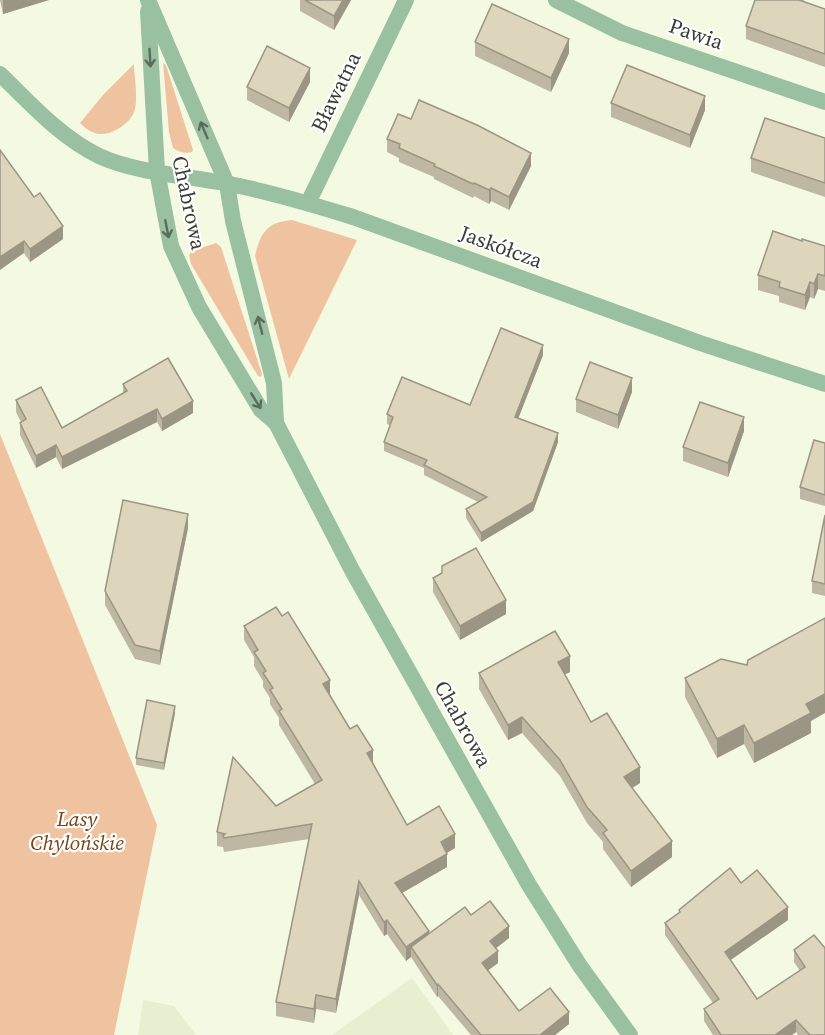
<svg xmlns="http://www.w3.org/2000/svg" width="825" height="1035" viewBox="0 0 825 1035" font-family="'Source Serif 4',serif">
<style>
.built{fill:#e6f0d0}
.green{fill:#f0c3a0}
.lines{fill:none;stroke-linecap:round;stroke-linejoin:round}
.minor{stroke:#98c0a1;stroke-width:16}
.tertiary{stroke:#98c0a1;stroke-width:16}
.wall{fill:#beb7a2}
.shaded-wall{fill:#9b9584}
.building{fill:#ddd5bc;stroke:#9b9584;stroke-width:1.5}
.oneway{stroke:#5c6c5a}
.labels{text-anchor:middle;stroke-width:4.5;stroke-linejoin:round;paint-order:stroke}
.street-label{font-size:21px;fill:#3b3e34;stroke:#fff}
.park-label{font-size:21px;font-style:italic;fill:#74451a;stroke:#fff}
</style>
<rect width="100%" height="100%" fill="#f3fae1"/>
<g class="built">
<path d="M412 978 453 1035H332Z"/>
<path d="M143 1000 174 1006 196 1035H138Z"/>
</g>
<g class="green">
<path d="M163 63 166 65 193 150 192 152C185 154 179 152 173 148L169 132Z"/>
<path d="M134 64C134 77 139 100 134 112 130 123 113 135 100 134 93 134 85 128 80 123L103 95Z"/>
<path d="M292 220 357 240 289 379 255 256C260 233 267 222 292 220Z"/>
<path d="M216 243 221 247 262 374 261 377 258 376 191 264 189 255 192 251Z"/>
<path d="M0 434 157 825 114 1035H0Z"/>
</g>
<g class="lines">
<g class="minor">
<path d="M556 0 622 33 825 102"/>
<path d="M157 171 171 246 199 307 261 410 276 423 353 572 529 885 580 966 630 1035"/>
<path d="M227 184 233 221 274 383 276 423"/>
<path d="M308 203 406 0"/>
</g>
<g class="tertiary">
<path d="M148 0 227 184"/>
<path d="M148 11 157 171"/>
<path d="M0 74C30 103 60 137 99 156 133 172 186 176 224 183 268 191 311 204 353 217L700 343 825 384"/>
</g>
</g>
<g class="wall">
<path d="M0 0H49L3 14Z"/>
<path d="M300 0H351L334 30 300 11Z"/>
<path d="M755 0H804V2L825 9V67L746 39V26Z"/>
<path d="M475 42 569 53 551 92 475 56Z"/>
<path d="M310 82 289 122 247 100V87Z"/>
<path d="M611 103 705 110 690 148 611 117Z"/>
<path d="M411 119 531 166 509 210 491 201 489 204 474 196 473 198 434 179V177L399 162V158L387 152V139Z"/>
<path d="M825 138V197L751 172V158Z"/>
<path d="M0 150 63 239 30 262 24 253Z"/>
<path d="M802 241 825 246V291L818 289 814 299 810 297 805 310 779 302V296L758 290V275Z"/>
<path d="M543 355 518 418 558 442 533 511 481 542 466 518V509L478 502 424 475V468L384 451V442L390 425 387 424V414L470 405Z"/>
<path d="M123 384 193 413 162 431 157 422 62 469 56 457 36 468 20 435V423L21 422 16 412V400L62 428 123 393Z"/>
<path d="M632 392 618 429 576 412V399Z"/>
<path d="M744 431 728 477 683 461V447Z"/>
<path d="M825 443V506L800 499V487Z"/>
<path d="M825 515V596L812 593V581Z"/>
<path d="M188 528 160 665 135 659 105 605V591Z"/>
<path d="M433 578 506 614 460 640 433 592Z"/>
<path d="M244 626 330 694 350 729 373 762 407 825 455 848 447 853V867L402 893 429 934 471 915 509 938 496 948 498 963 488 970 519 1011 569 1024 555 1035H471L438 996 437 997 411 957 406 961 387 934 384 936 359 895 336 1013 316 1009 314 1023 276 1016V1002L309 839 224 852 223 847 217 846V832L276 806 315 784 279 725V718L270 704V698L263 687V681L254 666V657L244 640Z"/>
<path d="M570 672 565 674 591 722 640 783 632 788 672 857 631 887 603 849V842L587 823 560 776 522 733 508 740 479 689V673Z"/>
<path d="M685 678 811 721V733L754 763 744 744 717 758 685 697Z"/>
<path d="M175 713 164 770 136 765V758Z"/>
<path d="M741 883 788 920 730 960 757 999 800 971 794 962V950L814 935 825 1035H798L796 1032 792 1035H713L704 1021V1009L713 1003 665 935V923L679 913V910Z"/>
</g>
<g class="shaded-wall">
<path d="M3 0H49L3 14Z"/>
<path d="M343 0H351L334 30V16Z"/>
<path d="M569 39V53L551 92V78Z"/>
<path d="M310 68V82L289 122V108Z"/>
<path d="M705 96V110L690 148V135Z"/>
<path d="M531 153V166L509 210V197Z"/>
<path d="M491 188V201L489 204V190Z"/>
<path d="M63 226V239L30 262V249Z"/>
<path d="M24 241V253L0 270V257Z"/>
<path d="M818 274V289L814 299V284Z"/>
<path d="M810 282V297L805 310V295Z"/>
<path d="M543 345V355L515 427V417Z"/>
<path d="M632 378V392L618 429V415Z"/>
<path d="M193 401V413L162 431V419Z"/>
<path d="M157 409V422L62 469V457Z"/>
<path d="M744 417V431L728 477V463Z"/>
<path d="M558 433V442L533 511 481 542V533Z"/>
<path d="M56 445V457L36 468V456Z"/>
<path d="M188 514V528L160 665V651Z"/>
<path d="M506 600V614L460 640V626Z"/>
<path d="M570 656V672L558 678V662Z"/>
<path d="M330 680V694L323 698V684Z"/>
<path d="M825 694V713L811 721V733L754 763V743L806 704Z"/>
<path d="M175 706V713L164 770V763Z"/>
<path d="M522 717V733L508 740V725Z"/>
<path d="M744 725V744L717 758V739Z"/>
<path d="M373 750V763L367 753Z"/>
<path d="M640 767V783L624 793V777Z"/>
<path d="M455 834V848L441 856V842Z"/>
<path d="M672 841V857L631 887V871Z"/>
<path d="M447 854V867L395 897V883Z"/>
<path d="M359 881V895L336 1013V999Z"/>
<path d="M788 907V920L725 964V952Z"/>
<path d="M387 920V934L384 936V922Z"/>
<path d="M509 926V938L490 953V941Z"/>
<path d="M429 931V945L411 947V957L406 961V947Z"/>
<path d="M498 951V963L482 975V963Z"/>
<path d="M438 984V996L437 997V985Z"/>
<path d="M316 995V1009L314 1023V1009Z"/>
<path d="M569 1012V1024L555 1035H540Z"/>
<path d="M796 1020V1032L792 1035H775Z"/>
</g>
<g class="building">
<path d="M305 0H343L334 16Z"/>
<path d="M755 0H799L825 9V54L746 26Z"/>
<path d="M492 4 569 39 551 78 475 42Z"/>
<path d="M267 46 310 68 289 108 247 87Z"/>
<path d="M627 65 705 96 690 135 611 103Z"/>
<path d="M419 100 477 125 531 153 509 197 491 188 489 190 474 183 473 184 434 166 435 164 399 148 400 144 387 139 398 114 411 119Z"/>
<path d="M765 118 825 138V183L751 158Z"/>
<path d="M0 150 34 197 40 193 63 226 30 249 24 241 0 257Z"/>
<path d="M773 231 802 241V239L825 246V276L818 274 814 284 810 282 805 295 779 287 780 282 758 275Z"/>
<path d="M501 328 543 345 515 417 558 433 533 502 481 533 466 509 487 497 424 465 427 460 384 442 393 417 387 414 402 377 470 405Z"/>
<path d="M168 358 193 401 162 419 157 409 62 457 56 445 36 456 20 423 26 419 16 400 41 387 62 428 127 391 123 384Z"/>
<path d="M590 362 632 378 618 415 576 399Z"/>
<path d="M700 402 744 417 728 463 683 447Z"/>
<path d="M814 440 825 443V495L800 487Z"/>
<path d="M123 500 188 514 160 651 135 645 105 591Z"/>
<path d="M825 515V584L812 581Z"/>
<path d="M476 548 506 600 460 626 433 578 442 573V566Z"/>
<path d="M276 607 282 616 288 612 330 680 323 684 350 729 357 725 373 750 367 753 407 825 439 806 455 834 441 842 447 854 395 883 429 931 406 947 387 920 384 922 359 881 336 999 316 995 314 1009 276 1002 312 824 224 838 223 835 225 834 217 832 233 757 276 806 322 780 279 711 282 709 270 690 273 688 263 673 266 671 254 652 258 650 244 626Z"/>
<path d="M825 618V694L806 704 811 713 754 743 744 725 717 739 685 678 721 659 747 665 748 660Z"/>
<path d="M555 631 570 656 558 662 591 722 607 713 640 767 624 777 672 841 631 871 603 833 607 830 587 807 560 760 522 717 508 725 479 673Z"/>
<path d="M147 700 175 706 164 763 136 758Z"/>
<path d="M730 868 741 883 757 870 788 907 725 952 757 999 805 967 794 950 814 935 825 948V1035H810L796 1020 775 1035H721L704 1009 719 999 665 923 680 912 679 910Z"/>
<path d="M490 901 509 926 490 941 498 951 482 963 519 1011 550 988 569 1012 540 1035H481L438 984 437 985 411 947 465 907 471 915Z"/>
</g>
<defs><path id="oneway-shaft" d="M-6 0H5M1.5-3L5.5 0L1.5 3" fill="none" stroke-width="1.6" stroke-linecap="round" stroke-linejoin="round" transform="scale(1.5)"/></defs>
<g class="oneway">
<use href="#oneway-shaft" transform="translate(150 58) rotate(87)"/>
<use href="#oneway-shaft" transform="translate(204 130) rotate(-113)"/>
<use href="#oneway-shaft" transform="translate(167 229) rotate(79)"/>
<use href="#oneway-shaft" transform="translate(260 325) rotate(-104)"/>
<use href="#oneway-shaft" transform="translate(256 401) rotate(58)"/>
</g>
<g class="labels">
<g class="street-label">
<text transform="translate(696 34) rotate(19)" y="7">Pawia</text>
<text transform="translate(336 92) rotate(-64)" y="7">Bławatna</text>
<text transform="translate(189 203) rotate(78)" y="7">Chabrowa</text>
<text transform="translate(501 247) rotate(20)" y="7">Jaskółcza</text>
<text transform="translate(463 724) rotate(61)" y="7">Chabrowa</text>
</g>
<g class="park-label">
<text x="77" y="826">Lasy<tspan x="77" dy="24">Chylońskie</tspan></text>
</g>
</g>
</svg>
